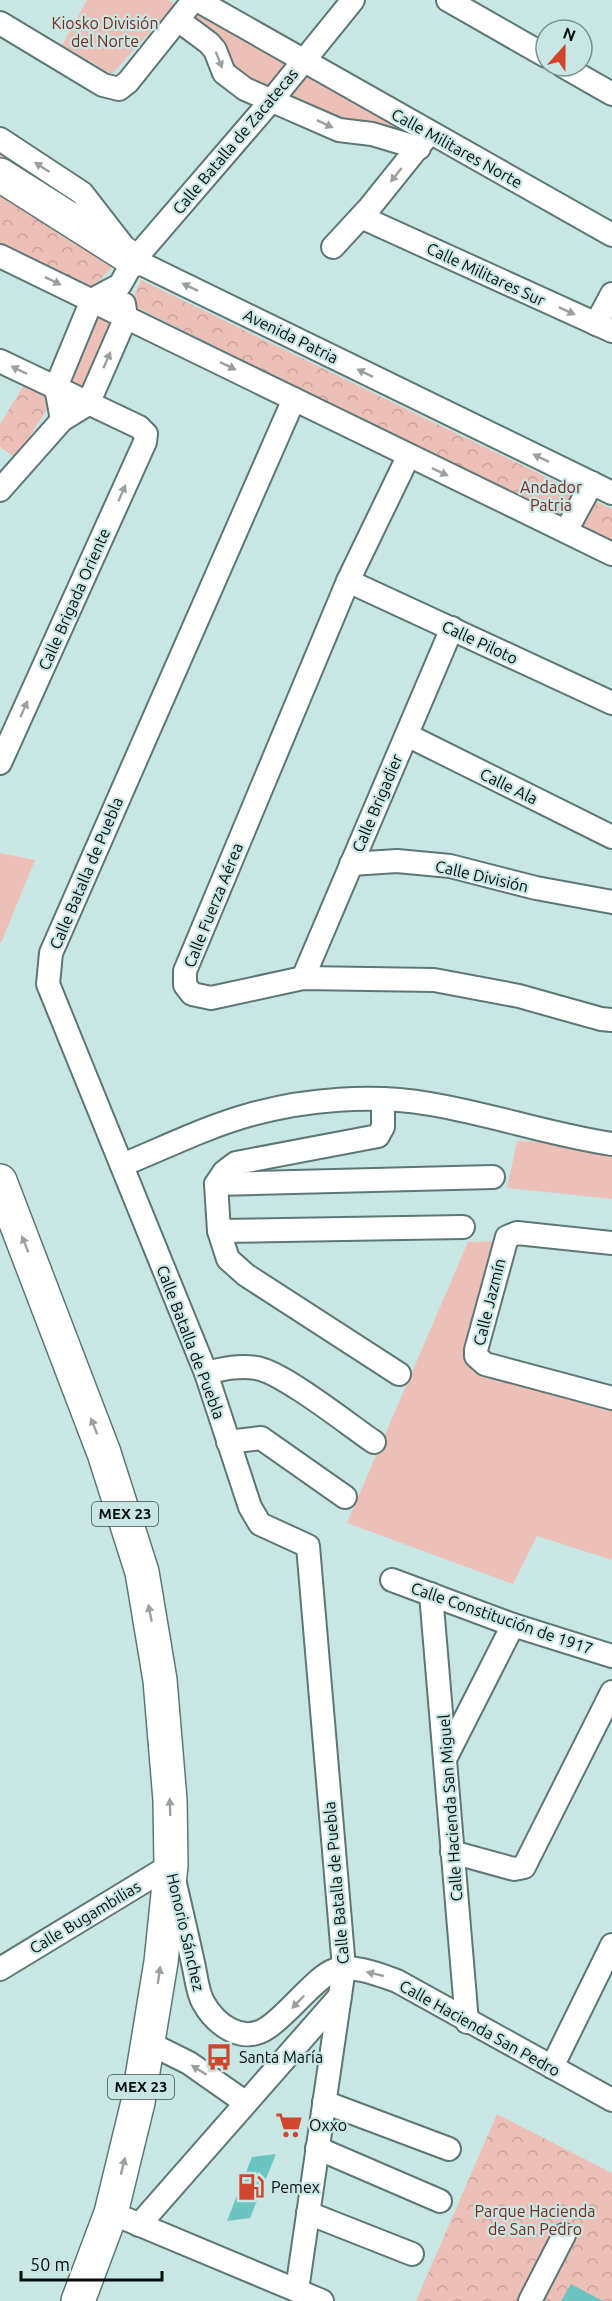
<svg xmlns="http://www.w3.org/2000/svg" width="612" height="2301" viewBox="0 0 612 2301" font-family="Ubuntu,sans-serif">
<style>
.green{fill:#ecc0b6}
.park{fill:url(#park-crowns)}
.building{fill:#6bc4c0}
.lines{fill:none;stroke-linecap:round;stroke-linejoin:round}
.minor-casing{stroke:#5d7776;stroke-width:26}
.highway-casing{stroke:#5d7776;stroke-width:36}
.minor{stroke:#fff;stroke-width:22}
.highway{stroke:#fff;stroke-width:33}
.oneway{fill:#9b9f9e}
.labels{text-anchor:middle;stroke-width:4.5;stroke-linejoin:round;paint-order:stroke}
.shield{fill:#c8e6e4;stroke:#404f4e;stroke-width:1.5}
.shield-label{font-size:15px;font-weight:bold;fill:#050e0d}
.park-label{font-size:16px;fill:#7b2a1b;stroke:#c8e6e4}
.street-label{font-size:16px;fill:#050e0d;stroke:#c8e6e4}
.poi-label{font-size:16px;fill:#050e0d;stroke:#c8e6e4;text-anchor:start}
</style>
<defs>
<pattern id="park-crowns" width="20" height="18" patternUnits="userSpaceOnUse" patternTransform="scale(1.5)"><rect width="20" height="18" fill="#ecc0b6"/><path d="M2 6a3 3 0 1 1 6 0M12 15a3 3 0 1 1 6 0" fill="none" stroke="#c9a49b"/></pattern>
</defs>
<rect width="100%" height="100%" fill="#c8e6e4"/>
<g class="green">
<path d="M87 0H167L175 4 112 74 62 45Z"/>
<path d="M195 0 296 57 272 99 239 85 185 18Z"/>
<path d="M302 60 425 129 419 148 344 131 276 95Z"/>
<path d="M92 300 124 315 88 404 56 387Z"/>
<path d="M0 853 35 860 1 943H0Z"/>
<path d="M517 1141 612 1143V1199L507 1188Z"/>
<path d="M504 1241 477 1356 612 1396V1560L537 1536 513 1584 347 1523 468 1242Z"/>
</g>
<g class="park">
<path d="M0 150 74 199 111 239 112 267 92 289 0 245Z"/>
<path d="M141 280 612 509V544L130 304Z"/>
<path d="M26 382 53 400 16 458 0 447V424Z"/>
<path d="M497 2114 612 2173V2301H416Z"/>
</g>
<g class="building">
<path d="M276 2154 250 2218 227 2221 252 2157Z"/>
<path d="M571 2284 603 2301H561Z"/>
</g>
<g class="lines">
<defs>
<g id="minor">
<path d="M197 0 612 235"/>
<path d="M448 0 546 56"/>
<path d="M178 20 209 43 215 50 224 73 245 89 339 130 372 134 419 148"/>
<path d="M0 23 103 85 119 89 128 82 188 7"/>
<path d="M563 66 612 94"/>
<path d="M0 139 82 193 134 260 612 493"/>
<path d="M361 217 612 331"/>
<path d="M333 247 370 207 427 136"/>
<path d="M0 256 612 554"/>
<path d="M596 324 612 294"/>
<path d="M0 361 139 427 146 434 145 442 0 763"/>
<path d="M294 399 51 953 48 984 206 1373 250 1507 260 1524 308 1546 344 1968 297 2290"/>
<path d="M62 420 56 387 92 300 120 285 134 260 276 95 353 0"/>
<path d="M408 457 348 581 185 971V985L192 994 211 998 303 978 434 980 519 996 601 1019 612 1020"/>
<path d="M0 490 62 420 88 404 126 317 124 304"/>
<path d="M566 531 592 483"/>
<path d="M348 581 612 703"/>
<path d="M407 735 612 837"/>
<path d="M351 864 397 861 450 866 536 888 612 902"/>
<path d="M303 978 452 628"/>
<path d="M383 1099V1127L378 1136 236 1163 224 1172 216 1184 219 1231 228 1259 246 1275 399 1374"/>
<path d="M122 1165C164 1148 206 1127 249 1115 306 1099 372 1094 430 1104 491 1114 550 1135 612 1144"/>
<path d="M216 1184 493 1177"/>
<path d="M219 1231 463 1227"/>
<path d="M612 1243 517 1233 507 1237 476 1350V1356L485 1364 612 1398"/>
<path d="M206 1373C223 1369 238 1365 256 1368 281 1371 349 1425 374 1442"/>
<path d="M228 1442 261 1438 345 1497"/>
<path d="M392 1580 513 1625 612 1656"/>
<path d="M431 1594 467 2022"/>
<path d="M447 1755 513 1625"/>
<path d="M452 1852 514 1869 524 1867 612 1692"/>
<path d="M0 1969 171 1865C178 1898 186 1930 193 1963 196 1975 197 1991 203 2002 215 2024 242 2045 267 2028 288 2015 316 1976 335 1970 353 1964 380 1975 397 1981L612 2100"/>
<path d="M149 2043 189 2063 246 2103"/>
<path d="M552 2067 612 1945"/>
<path d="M324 2102 449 2149"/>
<path d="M317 2148 440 2201"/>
<path d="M308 2213 412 2254"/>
<path d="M126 2219 322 2301"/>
<path d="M139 2225 340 1996"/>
<path d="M530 2301 564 2235"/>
</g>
<g id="highway">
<path d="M0 175 134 260"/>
<path d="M0 1181 104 1453 142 1572 160 1680 170 1800 171 1865 161 1962 138 2102 111 2213 78 2301"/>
</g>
</defs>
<use href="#minor" class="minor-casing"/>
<use href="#highway" class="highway-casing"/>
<use href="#minor" class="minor"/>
<use href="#highway" class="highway"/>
</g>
<defs><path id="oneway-solid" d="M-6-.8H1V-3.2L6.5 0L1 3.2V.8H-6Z" transform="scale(1.5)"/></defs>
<g class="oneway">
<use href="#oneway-solid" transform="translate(219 60) rotate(69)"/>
<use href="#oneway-solid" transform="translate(325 124) rotate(25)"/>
<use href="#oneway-solid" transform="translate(42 167) rotate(-147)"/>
<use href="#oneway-solid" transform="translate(396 175) rotate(129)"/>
<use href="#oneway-solid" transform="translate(53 281) rotate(26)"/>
<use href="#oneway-solid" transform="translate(190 287) rotate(-154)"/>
<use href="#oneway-solid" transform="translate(567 311) rotate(25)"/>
<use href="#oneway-solid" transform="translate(107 360) rotate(-66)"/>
<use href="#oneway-solid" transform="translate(228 366) rotate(26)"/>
<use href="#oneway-solid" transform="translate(19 370) rotate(-154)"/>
<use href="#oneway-solid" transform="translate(365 373) rotate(-154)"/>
<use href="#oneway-solid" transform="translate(541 458) rotate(-154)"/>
<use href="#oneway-solid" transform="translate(440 472) rotate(25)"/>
<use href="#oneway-solid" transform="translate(122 493) rotate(-66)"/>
<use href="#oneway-solid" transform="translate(24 709) rotate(-66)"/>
<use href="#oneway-solid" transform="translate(25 1244) rotate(-112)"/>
<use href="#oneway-solid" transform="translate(94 1426) rotate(-111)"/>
<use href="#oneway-solid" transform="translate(150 1613) rotate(-101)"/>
<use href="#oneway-solid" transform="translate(170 1807) rotate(-92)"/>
<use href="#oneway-solid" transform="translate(375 1974) rotate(-167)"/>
<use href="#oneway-solid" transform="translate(159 1975) rotate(-82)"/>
<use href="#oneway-solid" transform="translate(298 2002) rotate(134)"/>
<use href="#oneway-solid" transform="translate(199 2070) rotate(-148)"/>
<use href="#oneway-solid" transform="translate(123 2166) rotate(-76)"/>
</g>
<defs>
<symbol id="bus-bare" viewBox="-9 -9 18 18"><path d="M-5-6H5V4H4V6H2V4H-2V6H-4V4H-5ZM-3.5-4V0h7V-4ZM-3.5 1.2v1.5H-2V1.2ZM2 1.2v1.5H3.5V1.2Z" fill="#d0452c" stroke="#c8e6e4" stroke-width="2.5" paint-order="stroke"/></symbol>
<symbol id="supermarket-bare" viewBox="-9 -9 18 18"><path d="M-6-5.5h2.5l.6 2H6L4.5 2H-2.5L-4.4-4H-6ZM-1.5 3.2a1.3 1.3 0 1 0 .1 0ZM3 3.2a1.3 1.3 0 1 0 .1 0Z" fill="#d0452c" stroke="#c8e6e4" stroke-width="2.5" paint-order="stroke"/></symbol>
<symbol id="fuel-bare" viewBox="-9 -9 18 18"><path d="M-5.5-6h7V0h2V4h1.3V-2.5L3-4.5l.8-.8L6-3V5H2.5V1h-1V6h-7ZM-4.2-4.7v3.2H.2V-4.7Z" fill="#d0452c" stroke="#c8e6e4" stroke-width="2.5" paint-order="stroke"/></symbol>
</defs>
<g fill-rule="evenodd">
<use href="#bus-bare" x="200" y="2038" width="38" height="38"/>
<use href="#supermarket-bare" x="270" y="2106" width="38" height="38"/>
<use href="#fuel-bare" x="232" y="2168" width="38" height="38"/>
</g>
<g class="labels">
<g class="shield">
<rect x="92" y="1502" width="66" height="24" rx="4.5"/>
<rect x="108" y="2075" width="66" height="24" rx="4.5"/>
</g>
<g class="shield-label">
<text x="125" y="1519">MEX 23</text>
<text x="141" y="2092">MEX 23</text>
</g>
<g class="park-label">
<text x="105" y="29">Kiosko División<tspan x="105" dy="18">del Norte</tspan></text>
<text x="551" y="493">Andador<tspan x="551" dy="18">Patria</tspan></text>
<text x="535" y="2217">Parque Hacienda<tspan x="535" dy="18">de San Pedro</tspan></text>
</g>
<g class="street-label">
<text transform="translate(235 141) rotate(-50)" y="6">Calle Batalla de Zacatecas</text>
<text transform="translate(457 148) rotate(29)" y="6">Calle Militares Norte</text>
<text transform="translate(486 274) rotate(25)" y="6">Calle Militares Sur</text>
<text transform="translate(291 336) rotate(26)" y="6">Avenida Patria</text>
<text transform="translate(74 599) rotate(-66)" y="6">Calle Brigada Oriente</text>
<text transform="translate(480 642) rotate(25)" y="6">Calle Piloto</text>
<text transform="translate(509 786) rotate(26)" y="6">Calle Ala</text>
<text transform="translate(377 803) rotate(-67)" y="6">Calle Brigadier</text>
<text transform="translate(86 873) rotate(-67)" y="6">Calle Batalla de Puebla</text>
<text transform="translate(482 876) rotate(13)" y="6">Calle División</text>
<text transform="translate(213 905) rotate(-68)" y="6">Calle Fuerza Aérea</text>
<text transform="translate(489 1302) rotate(-76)" y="6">Calle Jazmín</text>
<text transform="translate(191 1342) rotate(69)" y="6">Calle Batalla de Puebla</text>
<text transform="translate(502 1618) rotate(19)" y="6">Calle Constitución de 1917</text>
<text transform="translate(450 1808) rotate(-94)" y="6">Calle Hacienda San Miguel</text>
<text transform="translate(336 1883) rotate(-95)" y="6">Calle Batalla de Puebla</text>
<text transform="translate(85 1917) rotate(-31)" y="6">Calle Bugambilias</text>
<text transform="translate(186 1932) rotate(77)" y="6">Honorio Sánchez</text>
<text transform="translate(480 2028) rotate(29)" y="6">Calle Hacienda San Pedro</text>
</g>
<g class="poi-label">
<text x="239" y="2063">Santa María</text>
<text x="309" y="2131">Oxxo</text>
<text x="271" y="2193">Pemex</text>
</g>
</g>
<g transform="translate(564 48) rotate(21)"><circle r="28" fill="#c8e6e4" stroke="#7a908e" stroke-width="1.5"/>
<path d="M0-4.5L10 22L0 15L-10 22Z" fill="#d0452c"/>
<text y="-9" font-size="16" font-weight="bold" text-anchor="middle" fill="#050e0d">N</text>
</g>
<path d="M21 2271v9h141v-9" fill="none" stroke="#050e0d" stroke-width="3"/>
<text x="30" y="2271" font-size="18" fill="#050e0d" stroke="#c8e6e4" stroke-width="4.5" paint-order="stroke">50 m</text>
</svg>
